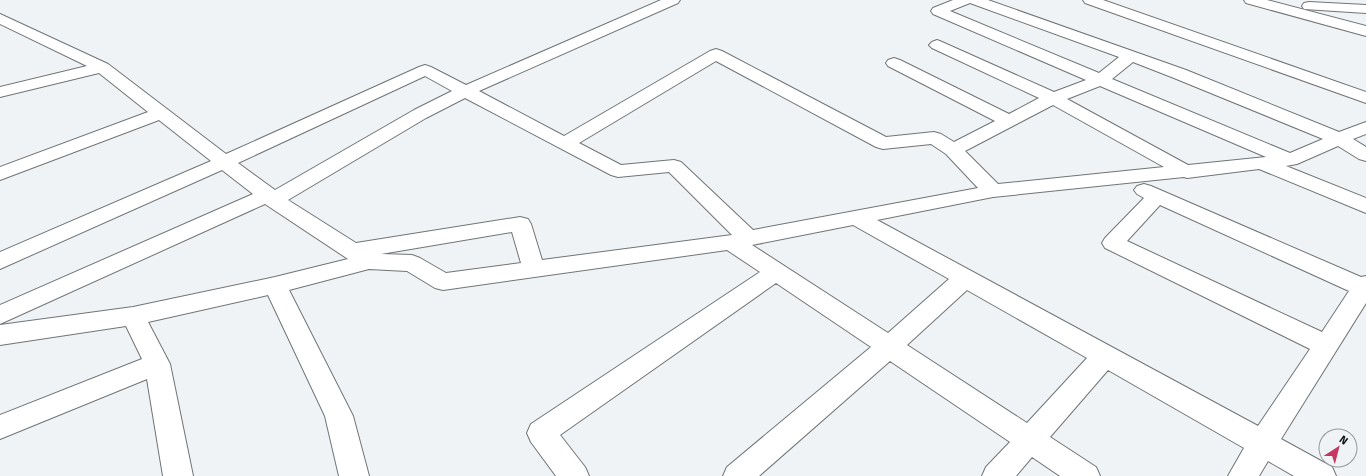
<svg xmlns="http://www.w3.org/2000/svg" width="1366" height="476" viewBox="0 0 1366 476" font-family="'Fira Sans',sans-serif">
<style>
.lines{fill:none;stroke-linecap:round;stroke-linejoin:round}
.minor-casing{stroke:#717476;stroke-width:2}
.minor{fill:#fff;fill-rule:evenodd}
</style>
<rect width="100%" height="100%" fill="#eff3f5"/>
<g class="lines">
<defs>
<g id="minor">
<path d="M661 0H680L678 3 479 91 564 136 710 51 716 49 722 51 886 137 934 132 941 134 954 142 995 121 888 66 886 63 888 60 894 58 900 60 1009 114 1039 98 932 48 929 45 932 42 937 40 942 42 1054 92 1086 80 933 14 931 11 933 8 953 0H988L1186 70 1339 132 1366 122V134L1353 139 1366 147V161L1359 159 1338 146 1297 164 1286 166 1366 198V213L1259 169 1187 178 1184 177 993 197 877 220 1258 426 1310 349 1105 248 1102 243 1105 238 1144 198 1137 194 1134 190 1137 186 1144 184 1151 186 1361 277 1366 276V303L1281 439 1332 467 1336 476H1294L1268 461 1259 476H1228L1244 448 1108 370 1050 437 1096 467 1100 476H1060L1032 457 1016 476H982L986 467 1010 442 890 361 759 476H723L727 467 871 347 776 283 560 435 585 467 589 476H556L531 442 527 433 531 424 760 272 727 250 443 290 435 288 407 271 369 269 289 290 353 416 369 476H339L325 416 268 295 148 322 170 364 193 476H163L147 379 0 439V415L142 359 126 326 0 345V325L133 307 275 277 348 259 265 204 0 324V305L253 194 222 170 0 269V252L211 161 159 120 0 180V167L148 112 99 73 0 97V87L87 66 0 24V14L108 64 226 154 419 67 425 65 431 67 466 85ZM970 3 1119 57 1099 73 950 11ZM716 61 876 147 883 149 931 144 946 154 978 188 753 230 681 162 674 160 621 165 579 143ZM1133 62 1174 78 1323 139 1290 153 1112 79ZM425 76 452 91 414 110 275 190 238 163ZM1100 86 1266 157 1188 165 1067 99ZM465 98 611 175 618 177 669 172 732 235 542 260 531 224 528 219 520 217 356 243 288 200 426 118ZM1053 105 1164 167 998 184 965 151ZM1160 205 1349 291 1322 332 1127 241ZM853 225 949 279 888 333 752 245ZM512 232 521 263 446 273 420 258 412 255 381 254ZM967 290 1087 358 1027 423 907 345Z"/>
<path d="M1083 0H1103L1366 92V103L1085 3Z"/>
<path d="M1244 0H1267L1366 26V36L1246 3Z"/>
<path d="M1309 2 1366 5V13L1304 9 1302 6 1304 3Z"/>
</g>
</defs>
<use href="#minor" class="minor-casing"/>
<use href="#minor" class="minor"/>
</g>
<g transform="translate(1338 448) rotate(36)"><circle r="19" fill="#eff3f5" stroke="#96999a"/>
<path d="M0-3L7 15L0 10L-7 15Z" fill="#c53660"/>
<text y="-6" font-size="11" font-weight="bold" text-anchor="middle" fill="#101212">N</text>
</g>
</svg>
